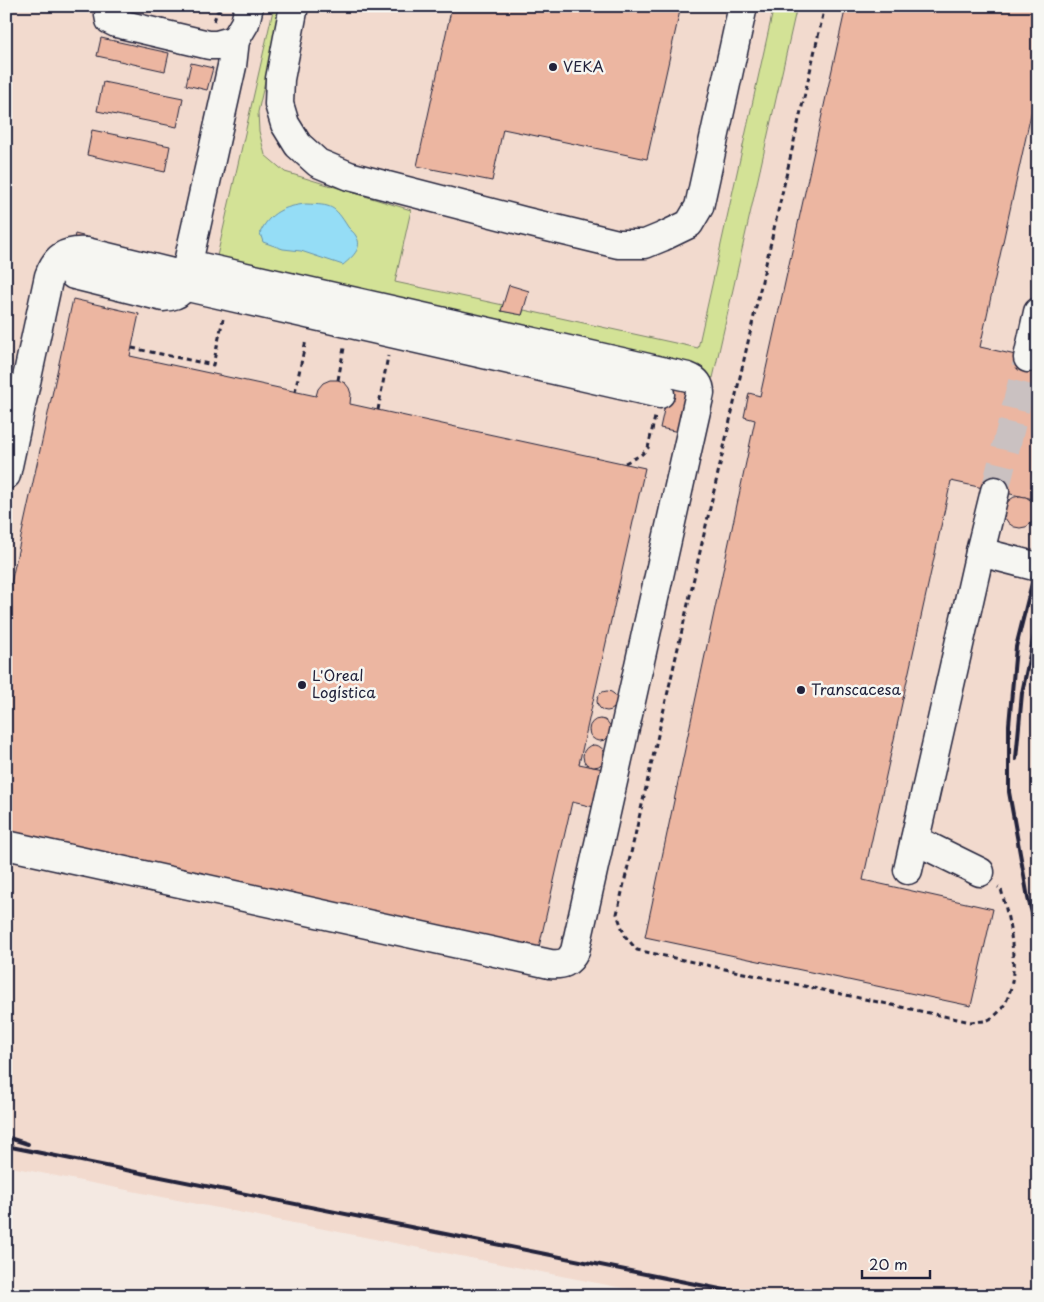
<svg xmlns="http://www.w3.org/2000/svg" width="1044" height="1302" viewBox="0 0 1044 1302" font-family="'Playpen Sans',sans-serif">
<style>
.built{fill:#f2dace}
.green{fill:#d3e296;stroke:#7a8268}
.water{fill:#95ddf6;stroke:#6792ab}
.building{fill:#ecb6a1;stroke:#22223b}
.lines{fill:none;stroke-linecap:round;stroke-linejoin:round}
.minor-tunnel{stroke:#cac1c1;stroke-width:28;stroke-dasharray:28 14;stroke-linecap:butt}
.minor-casing{stroke:#22223b;stroke-width:31}
.path{stroke:#22223b;stroke-width:3;stroke-dasharray:5 4;stroke-linecap:butt}
.minor{stroke:#f6f6f2;stroke-width:28}
.rail{stroke:#22223b;stroke-width:4}
.poi-dot{fill:#22223b;stroke:#f6f6f2;stroke-width:2}
.labels{text-anchor:middle;stroke-width:5;stroke-linejoin:round;paint-order:stroke}
.poi-label{font-size:15px;fill:#22223b;stroke:#f6f6f2;text-anchor:start}
</style>
<rect width="100%" height="100%" fill="#f4e9e2"/>
<filter id="ink" filterUnits="userSpaceOnUse"><feTurbulence type="fractalNoise" baseFrequency=".02" numOctaves="2"/><feDisplacementMap in="SourceGraphic" scale="10" xChannelSelector="R" yChannelSelector="G"/><feConvolveMatrix kernelMatrix="1 2 1 2 8 2 1 2 1" color-interpolation-filters="sRGB"/></filter>
<g filter="url(#ink)">
<path class="built" d="M6 6H1038V1296H663L6 1166Z"/>
<path class="green" d="M274 6H282L258 112 259 131 265 155 285 172 411 210 395 282 503 305 502 311 522 315 524 310 698 348 774 6H797L713 378 519 332 215 265Z"/>
<path class="water" d="M306 204C332 205 334 205 348 227 350 230 354 232 356 236 364 248 351 258 343 265L301 251 283 249 263 242 260 233C269 213 284 206 306 204Z"/>
<g class="building">
<path d="M452 6H681L647 159 503 129 492 181 417 166Z"/>
<path d="M846 6H1038V82L980 347 1038 360V500L951 481 863 880 993 909 971 1006 645 937 755 420 744 417 749 393 760 396Z"/>
<path d="M101 38 169 53 165 71 97 56Z"/>
<path d="M191 63 213 68 207 90 186 85Z"/>
<path d="M103 82 183 98 177 127 97 111Z"/>
<path d="M92 130 170 146 165 172 87 155Z"/>
<path d="M75 234 87 237 85 245 73 242Z"/>
<path d="M509 285 529 291 522 315 501 311Z"/>
<path d="M73 299 139 314 130 356 316 396 318 389 323 383 330 380H338L345 383 349 388 351 394 350 404 645 468 579 764 603 769 594 807 572 802 539 947 6 831V606Z"/>
<path d="M671 378 694 391 684 433 660 428Z"/>
<circle cx="1020" cy="512" r="16"/>
<circle cx="607" cy="701" r="10"/>
<circle cx="600" cy="730" r="11"/>
<circle cx="594" cy="756" r="11"/>
</g>
<g class="lines">
<path class="minor-tunnel" d="M995 491 1028 358"/>
<defs>
<g id="minor">
<path d="M111 6 109 15 110 20 116 23 209 45H217L235 40 245 23 249 6"/>
<path d="M294 6 280 79 279 104 285 124 298 145 318 163 349 176 523 221 618 244H645L662 237 689 224 699 207 743 6"/>
<path d="M74 275 163 297C180 296 182 292 185 276"/>
<path d="M183 286 660 394"/>
<path d="M1028 358 1038 312"/>
<path d="M6 475 49 276C56 257 66 250 87 252L185 276 232 66 235 40"/>
<path d="M980 552 995 491"/>
<path d="M915 840 980 872"/>
<path d="M6 845 550 964C563 965 569 963 575 951L691 433 700 393C700 385 696 380 688 377L188 264"/>
<path d="M908 870 980 552 1038 567"/>
</g>
</defs>
<use href="#minor" class="minor-casing"/>
<g class="path">
<path d="M825 6 617 914 625 936 637 950 971 1022C977 1021 985 1022 990 1019 1028 997 1010 923 1001 889L998 887"/>
<path d="M214 21 217 12 223 8"/>
<path d="M132 348 213 365 223 319"/>
<path d="M338 380 344 348"/>
<path d="M295 392 306 340"/>
<path d="M378 410 388 356"/>
<path d="M625 463 641 455 648 448 655 417"/>
</g>
<use href="#minor" class="minor"/>
<g class="rail">
<path d="M1038 559 1016 647 1009 725V792L1028 898 1038 936"/>
<path d="M1016 759 1022 693 1038 616"/>
<path d="M6 1137 28 1144"/>
<path d="M6 1146 755 1296"/>
</g>
</g>
</g>
<g class="poi-dot">
<circle cx="553" cy="67" r="5"/>
<circle cx="302" cy="685" r="5"/>
<circle cx="801" cy="690" r="5"/>
</g>
<g class="labels">
<g class="poi-label">
<text x="563" y="72">VEKA</text>
<text x="312" y="681">L'Oreal<tspan x="312" dy="17">Logística</tspan></text>
<text x="811" y="695">Transcacesa</text>
</g>
</g>
<rect width="1044" height="1302" fill="none" stroke="#f6f6f2" stroke-width="25"/>
<rect x="12" y="12" width="1019" height="1277" fill="none" stroke="#22223b" stroke-width="2" filter="url(#ink)"/>
<path d="M862 1270v8h68v-8" fill="none" stroke="#22223b" stroke-width="2.5"/>
<text x="869" y="1270" font-size="15" fill="#22223b" stroke="#f6f6f2" stroke-width="4" paint-order="stroke">20 m</text>
</svg>
